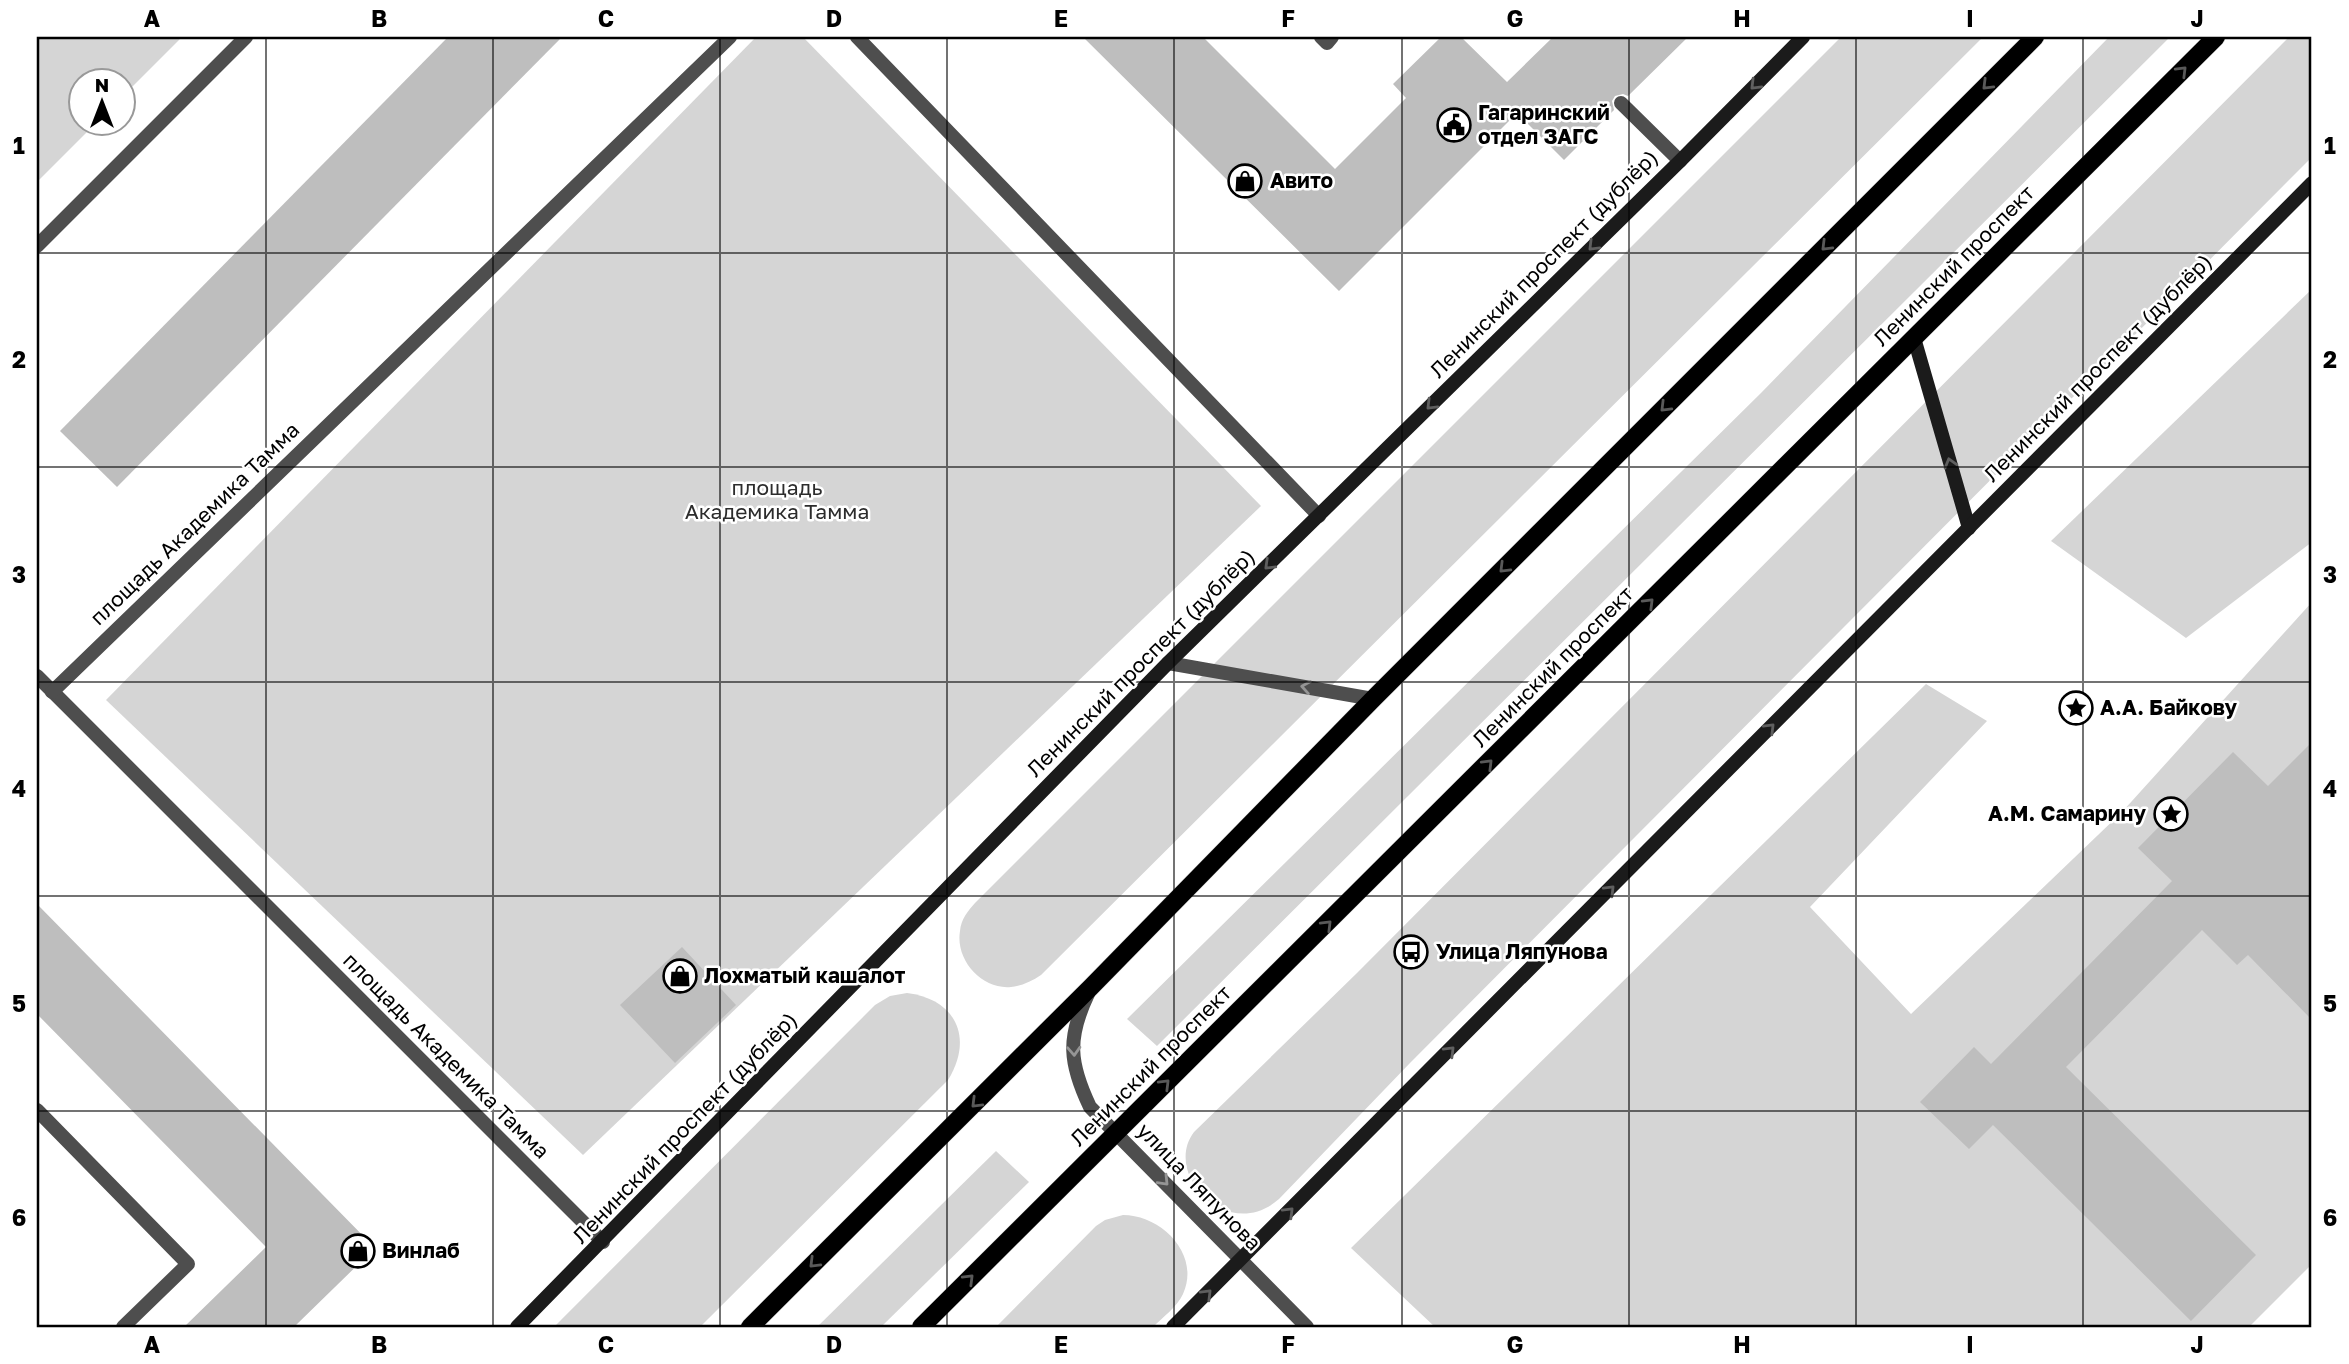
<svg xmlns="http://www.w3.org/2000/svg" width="2349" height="1364" viewBox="0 0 2349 1364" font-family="'Golos Text',sans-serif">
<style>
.green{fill:#d5d5d5}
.building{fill:#bebebe}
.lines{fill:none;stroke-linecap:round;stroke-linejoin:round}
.primary-casing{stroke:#dbdbdb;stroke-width:19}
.lane{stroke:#4e4e4e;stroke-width:14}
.street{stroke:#4e4e4e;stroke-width:14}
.secondary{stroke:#1b1b1b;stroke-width:14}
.primary{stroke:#000;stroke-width:18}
.oneway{stroke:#595959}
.oneway2{stroke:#5f5f5f}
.oneway3{stroke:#959595}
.grid{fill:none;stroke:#000;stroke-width:2;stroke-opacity:0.55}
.labels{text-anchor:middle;stroke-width:5;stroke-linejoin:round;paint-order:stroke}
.poi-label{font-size:21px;font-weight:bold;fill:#000;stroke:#fff;text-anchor:start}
.street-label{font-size:21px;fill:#000;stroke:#fff}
.park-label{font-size:21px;fill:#2c2c2c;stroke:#fff}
.neatline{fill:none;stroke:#000;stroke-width:2.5}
.grid-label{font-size:23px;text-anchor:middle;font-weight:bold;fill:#000}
</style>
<rect width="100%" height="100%" fill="#fff"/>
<g class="green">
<path d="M37 37H182L123 96 122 80H80V122L96 123 37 182Z"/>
<path d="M756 37H803L1261 506 583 1155 106 700Z"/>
<path d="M1841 37H1983L1041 975C1032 981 1022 986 1011 987 982 990 955 960 960 931 961 919 968 911 975 903Z"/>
<path d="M2109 37H2170L1157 1046 1127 1019 1761 393Z"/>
<path d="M2289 37H2312V157L1410 1063 1279 1199C1228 1244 1162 1174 1194 1132L1357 973Z"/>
<path d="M2312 289V542L2186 638 2051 541Z"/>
<path d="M2312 602V1264L2249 1327H1435L1351 1248 1926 684 1987 721 1810 907 1911 1014 2122 812Z"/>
<path d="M907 993C956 999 974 1038 948 1080L700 1327H554L875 1005 890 996Z"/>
<path d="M996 1151 1029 1182 881 1327H817Z"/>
<path d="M1123 1215C1161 1215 1201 1254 1183 1294 1177 1307 1163 1317 1153 1327H996L1096 1226 1105 1220Z"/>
</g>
<g class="building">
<path d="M448 37H562L117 487 60 431Z"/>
<path d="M1083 37H1203L1335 169 1406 98 1393 84 1441 37H1461L1507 82 1553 37H1688L1628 96 1623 94 1615 96 1612 101 1614 110 1564 160 1517 113 1339 291Z"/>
<path d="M2312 742V1020L2248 955 2237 965 2202 930 2066 1067 2256 1255 2191 1321 1993 1125 1969 1149 1920 1102 1974 1047 1991 1064 2172 881 2138 848 2233 752 2268 786Z"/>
<path d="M37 904 375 1248 294 1327H184L266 1247 37 1014Z"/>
<path d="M682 947 736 1005 675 1063 620 1005Z"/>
</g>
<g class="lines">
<defs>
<g id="primary">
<path d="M750 1327 1091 987 1373 699 2035 37"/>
<path d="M921 1327 2216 37"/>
</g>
</defs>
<use href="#primary" class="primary-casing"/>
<g class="lane">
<path d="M1321 37 1327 43 1332 37"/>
<path d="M1621 103 1680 161"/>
<path d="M37 1110 188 1264 123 1327"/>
</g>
<g class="street">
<path d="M857 37 1319 516"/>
<path d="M37 246 246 37"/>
<path d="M1168 663 1373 699"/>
<path d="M37 676 603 1242"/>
<path d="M52 692 730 37"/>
<path d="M1088 994C1067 1038 1069 1063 1090 1107L1307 1327"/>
</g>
<g class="secondary">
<path d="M1914 338 1969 528"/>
<path d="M517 1327 1168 663 1680 161 1803 37"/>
<path d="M1173 1327 2312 183"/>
</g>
<use href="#primary" class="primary"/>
</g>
<defs><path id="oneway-chevron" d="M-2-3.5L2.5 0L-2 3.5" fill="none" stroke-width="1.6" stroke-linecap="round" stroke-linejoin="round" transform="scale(1.75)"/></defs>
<g class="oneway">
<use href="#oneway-chevron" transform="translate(2182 71) rotate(-45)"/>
<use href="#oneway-chevron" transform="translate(1987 85) rotate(135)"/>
<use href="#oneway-chevron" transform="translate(1826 246) rotate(135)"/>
<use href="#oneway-chevron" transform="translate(1665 407) rotate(135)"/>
<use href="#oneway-chevron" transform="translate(1504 568) rotate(135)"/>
<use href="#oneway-chevron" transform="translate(1649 603) rotate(-45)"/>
<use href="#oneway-chevron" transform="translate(1488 764) rotate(-45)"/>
<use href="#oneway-chevron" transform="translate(1327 925) rotate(-45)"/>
<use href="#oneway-chevron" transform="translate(1165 1084) rotate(-45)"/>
<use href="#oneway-chevron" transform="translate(976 1103) rotate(135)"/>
<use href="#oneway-chevron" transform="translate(814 1263) rotate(135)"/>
<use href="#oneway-chevron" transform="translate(969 1279) rotate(-45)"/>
</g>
<g class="oneway2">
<use href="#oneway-chevron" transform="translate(1755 85) rotate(135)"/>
<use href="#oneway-chevron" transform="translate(1593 246) rotate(135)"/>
<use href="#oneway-chevron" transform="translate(1431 405) rotate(135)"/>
<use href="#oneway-chevron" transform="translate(1950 463) rotate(-106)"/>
<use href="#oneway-chevron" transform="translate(1269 565) rotate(136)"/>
<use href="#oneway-chevron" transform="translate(1770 728) rotate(-45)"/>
<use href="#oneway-chevron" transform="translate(1610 890) rotate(-45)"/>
<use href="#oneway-chevron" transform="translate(1450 1051) rotate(-45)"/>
<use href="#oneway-chevron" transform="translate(1289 1212) rotate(-45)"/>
<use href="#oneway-chevron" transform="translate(1207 1294) rotate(-45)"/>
</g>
<g class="oneway3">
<use href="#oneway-chevron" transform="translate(1306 687) rotate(-170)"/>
<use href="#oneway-chevron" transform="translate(1074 1051) rotate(87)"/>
<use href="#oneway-chevron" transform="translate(1164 1181) rotate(46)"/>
</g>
<path class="grid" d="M266 37V1327M493 37V1327M720 37V1327M947 37V1327M1174 37V1327M1402 37V1327M1629 37V1327M1856 37V1327M2083 37V1327M37 253H2312M37 467H2312M37 682H2312M37 896H2312M37 1111H2312"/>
<defs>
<symbol id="civic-ring" viewBox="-11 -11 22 22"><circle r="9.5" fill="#fff" stroke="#000" stroke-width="1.5"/><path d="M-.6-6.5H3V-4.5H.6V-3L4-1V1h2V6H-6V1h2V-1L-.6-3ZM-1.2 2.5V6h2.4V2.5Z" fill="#000"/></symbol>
<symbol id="shop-ring" viewBox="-11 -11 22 22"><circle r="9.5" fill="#fff" stroke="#000" stroke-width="1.5"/><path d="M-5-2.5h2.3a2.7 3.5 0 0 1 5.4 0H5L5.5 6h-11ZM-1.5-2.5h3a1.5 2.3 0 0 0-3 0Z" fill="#000"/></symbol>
<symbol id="sight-ring" viewBox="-11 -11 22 22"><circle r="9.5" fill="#fff" stroke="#000" stroke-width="1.5"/><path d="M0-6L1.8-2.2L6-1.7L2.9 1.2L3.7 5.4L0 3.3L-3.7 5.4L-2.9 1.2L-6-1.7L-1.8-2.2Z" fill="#000"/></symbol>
<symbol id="bus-ring" viewBox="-11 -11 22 22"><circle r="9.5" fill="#fff" stroke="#000" stroke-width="1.5"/><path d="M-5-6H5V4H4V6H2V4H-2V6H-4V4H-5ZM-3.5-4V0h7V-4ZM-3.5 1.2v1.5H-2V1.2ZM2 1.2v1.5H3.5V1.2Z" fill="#000"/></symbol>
</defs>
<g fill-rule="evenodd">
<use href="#civic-ring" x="1435" y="106" width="38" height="38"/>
<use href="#shop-ring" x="1226" y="162" width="38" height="38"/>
<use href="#sight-ring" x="2057" y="689" width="38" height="38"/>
<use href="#sight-ring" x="2152" y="795" width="38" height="38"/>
<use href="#bus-ring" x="1392" y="933" width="38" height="38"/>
<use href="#shop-ring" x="661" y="957" width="38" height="38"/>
<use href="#shop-ring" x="339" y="1232" width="38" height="38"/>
</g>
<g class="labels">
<g class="poi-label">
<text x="1478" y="120">Гагаринский<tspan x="1478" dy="24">отдел ЗАГС</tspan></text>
<text x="1270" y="188">Авито</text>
<text x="2100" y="715">А.А. Байкову</text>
<text x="2146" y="821" text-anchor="end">А.М. Самарину</text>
<text x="1436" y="959">Улица Ляпунова</text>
<text x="704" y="983">Лохматый кашалот</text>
<text x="382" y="1258">Винлаб</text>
</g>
<g class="street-label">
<text transform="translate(1544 264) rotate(-45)" y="7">Ленинский проспект (дублёр)</text>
<text transform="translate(1954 266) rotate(-45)" y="7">Ленинский проспект</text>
<text transform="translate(2098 368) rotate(-45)" y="7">Ленинский проспект (дублёр)</text>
<text transform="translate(195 524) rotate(-44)" y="7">площадь Академика Тамма</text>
<text transform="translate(1141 663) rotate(-45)" y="7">Ленинский проспект (дублёр)</text>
<text transform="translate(1553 667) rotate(-45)" y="7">Ленинский проспект</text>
<text transform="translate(446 1056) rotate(45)" y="7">площадь Академика Тамма</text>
<text transform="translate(1151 1066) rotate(-45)" y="7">Ленинский проспект</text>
<text transform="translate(685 1128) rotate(-46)" y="7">Ленинский проспект (дублёр)</text>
<text transform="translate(1199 1187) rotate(46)" y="7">улица Ляпунова</text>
</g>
<g class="park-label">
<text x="777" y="495">площадь<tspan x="777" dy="24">Академика Тамма</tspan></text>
</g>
</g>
<rect width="2349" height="1364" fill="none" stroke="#ffffff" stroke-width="77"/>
<g transform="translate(102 102)"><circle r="33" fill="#ffffff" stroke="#999999" stroke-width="2"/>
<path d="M0-5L12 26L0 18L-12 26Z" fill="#000000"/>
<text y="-10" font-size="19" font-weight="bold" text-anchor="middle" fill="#000000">N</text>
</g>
<rect x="38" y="38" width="2272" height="1288" class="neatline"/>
<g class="grid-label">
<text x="152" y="27">A</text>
<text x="379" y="27">B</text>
<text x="606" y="27">C</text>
<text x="834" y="27">D</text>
<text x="1061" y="27">E</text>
<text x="1288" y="27">F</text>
<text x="1515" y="27">G</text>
<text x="1742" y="27">H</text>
<text x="1970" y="27">I</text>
<text x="2197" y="27">J</text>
<text x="19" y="154">1</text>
<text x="2330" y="154">1</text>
<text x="19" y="368">2</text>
<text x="2330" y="368">2</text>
<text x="19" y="583">3</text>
<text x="2330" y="583">3</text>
<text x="19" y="797">4</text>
<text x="2330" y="797">4</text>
<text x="19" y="1012">5</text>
<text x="2330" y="1012">5</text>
<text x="19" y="1226">6</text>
<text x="2330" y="1226">6</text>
<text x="152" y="1353">A</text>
<text x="379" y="1353">B</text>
<text x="606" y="1353">C</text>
<text x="834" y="1353">D</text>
<text x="1061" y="1353">E</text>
<text x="1288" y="1353">F</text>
<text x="1515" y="1353">G</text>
<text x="1742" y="1353">H</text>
<text x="1970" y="1353">I</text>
<text x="2197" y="1353">J</text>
</g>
</svg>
